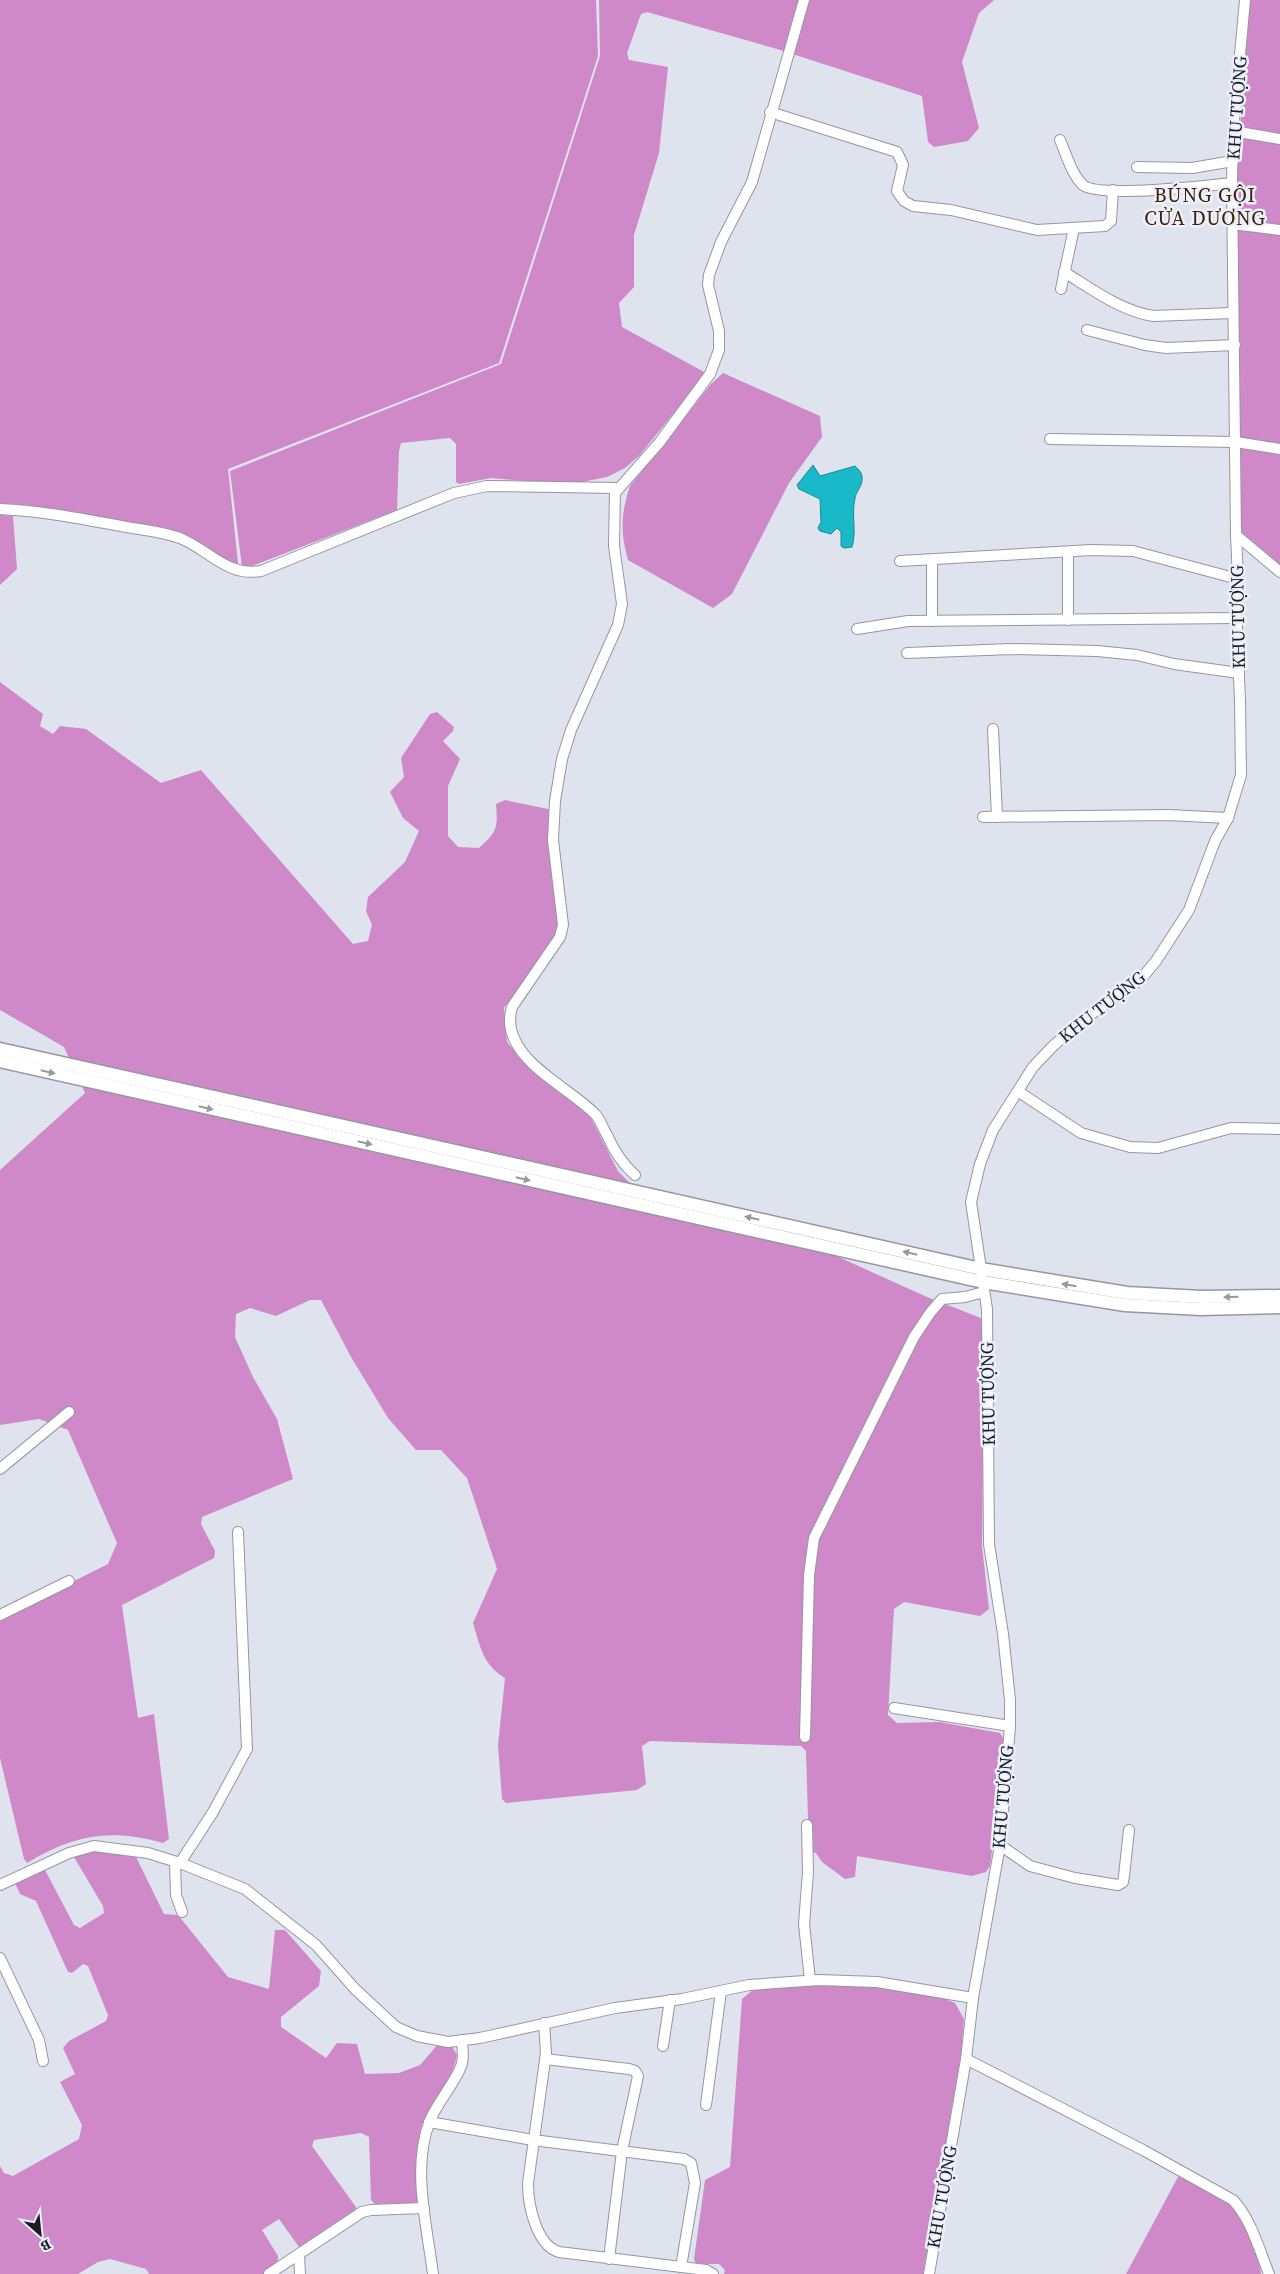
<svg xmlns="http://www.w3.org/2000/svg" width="1280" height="2274" viewBox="0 0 1280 2274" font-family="'Source Serif 4',serif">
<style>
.forest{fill:#d089c8}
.water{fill:#1ab9c9;stroke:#1a8a97}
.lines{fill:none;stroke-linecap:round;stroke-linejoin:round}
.minor-casing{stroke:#9397a1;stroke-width:12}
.major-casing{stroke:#9397a1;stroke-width:15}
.minor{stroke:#fff;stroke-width:10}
.major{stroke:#fff;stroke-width:12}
.oneway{fill:#98999b}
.labels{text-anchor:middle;stroke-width:5;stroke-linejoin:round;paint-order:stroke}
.street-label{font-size:18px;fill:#1b1d21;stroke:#ecf0fc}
.quarter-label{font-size:20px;letter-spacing:1px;fill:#3e2203;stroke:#ecf0fc}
</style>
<rect width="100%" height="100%" fill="#dfe3ee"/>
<g class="forest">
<path d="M0 0H596L598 56 499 363 228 469 239 572 166 534 0 504Z"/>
<path d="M599 0H994L979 13 962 62 979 128 968 141 934 147 928 142 922 96 777 49 647 12 641 14 627 53 629 60 668 67 659 153 634 235V287L619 303 622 327 706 373 639 456 625 468 607 477 582 482 545 483 491 478 459 484 456 482V444L450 438 401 443 399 451 397 510 247 568 242 567 230 471 501 364 600 56Z"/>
<path d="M1250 0H1280V569L1241 532 1237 166Z"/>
<path d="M723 373 820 416 822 437 789 483 732 594 713 608 628 560C620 532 621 513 630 486L711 384Z"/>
<path d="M0 515 13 516 17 569 0 585Z"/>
<path d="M0 682 43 714 40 726 53 734 60 726 86 729 161 783 201 770 353 944 368 941 372 925 366 911 368 897 405 862 419 831 403 818 390 792 404 777 401 758 430 714 437 712 454 727 453 731 443 741 460 759 448 786V836L458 847 479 848C497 832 498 828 496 804L505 800 548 809 551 814 560 915 557 936 504 1008 507 1042 531 1070 589 1114 618 1171 630 1183 779 1230 927 1297 981 1318 984 1331 982 1546 989 1609 980 1616 904 1602 894 1609 888 1715 897 1723 940 1722 1000 1733 1006 1743 990 1866 986 1872 972 1876 857 1856 855 1877 845 1879 822 1862 816 1853 809 1852 806 1751 801 1746 650 1741 642 1746 646 1784 637 1790 506 1803 502 1799 498 1745 505 1678C483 1665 480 1646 473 1623L497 1569 467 1478 441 1450H416L388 1418 351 1357 321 1300H310L276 1316 250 1308 236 1314 235 1337 253 1377 277 1419 293 1479 202 1517 201 1524 215 1551 214 1558 122 1605 138 1718 154 1714 169 1839 163 1843C110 1828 73 1835 27 1863L24 1859 0 1758V1618L108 1564 117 1543 68 1430 39 1419 0 1425V1170L85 1093 64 1047 0 1010Z"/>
<path d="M90 1850 135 1855 164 1914 178 1915 228 1977 269 1989 275 1930H285L321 1971 319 1986 281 2017V2027L326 2058 337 2043 357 2044 365 2074 399 2073 420 2065 439 2043 451 2045 457 2055C452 2082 435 2096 424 2120 414 2143 418 2172 419 2197L416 2203 375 2204 371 2200 369 2137 361 2133 314 2140 312 2146 356 2207 355 2212 304 2247H299L279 2219 262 2230 278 2256C279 2266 271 2269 263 2274H149L146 2269 110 2259 98 2262 78 2274H0V2166L4 2173 13 2176 79 2139 82 2125 60 2082 75 2074 63 2048 69 2041 106 2021 108 2015 88 1966 83 1964 72 1973 68 1972 36 1901 20 1894 14 1881 39 1868 45 1870 74 1925 80 1928 104 1913 103 1906 74 1857Z"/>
<path d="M810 1984 874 1986 930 1993 955 2003 964 2019 961 2055 923 2274H724L725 2270 719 2264H696L694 2259 705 2180 730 2167 742 1999 754 1989Z"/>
<path d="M1179 2175C1192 2182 1216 2191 1227 2201 1240 2214 1260 2256 1261 2274H1126Z"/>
</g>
<path class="water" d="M813 465 820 476 855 466C859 470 863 473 862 480 862 486 856 492 855 498 851 515 857 531 852 547L844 548 841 546V532L837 528 831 534 820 531 818 528 821 522 820 499 799 489 797 485Z"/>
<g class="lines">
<defs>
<g id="minor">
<path d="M770 112 897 152 903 165 897 191 904 201 913 206 951 210 1037 230 1105 226 1111 221 1113 190"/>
<path d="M1233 131 1280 139"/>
<path d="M1060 140C1066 154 1072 175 1083 185 1098 198 1208 186 1232 183"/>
<path d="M1137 167 1192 168 1233 161"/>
<path d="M1233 224 1280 230"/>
<path d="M1064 272C1092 289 1121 311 1153 316L1233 313"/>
<path d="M1061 289 1074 228"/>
<path d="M1087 330 1145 345 1166 348 1235 345"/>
<path d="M1050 439 1236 442 1280 449"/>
<path d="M615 493 659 443 710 374 719 350V331L708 285 709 275 721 242 752 182 804 0"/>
<path d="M0 509C42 511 84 519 126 527 144 530 165 532 182 539 210 551 228 577 261 571L454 493 487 486 615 488 614 546 622 604 618 625 571 730 562 759 555 801 553 840 563 925 560 937 512 1007C497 1057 569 1086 596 1115 601 1121 603 1129 607 1135 614 1151 622 1164 635 1175"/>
<path d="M1236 535 1280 572"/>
<path d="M932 560V621"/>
<path d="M900 561 1092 550 1133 551 1238 579"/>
<path d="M1068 620V552"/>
<path d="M857 629 908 621 1237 618"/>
<path d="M907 653 1012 649 1097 651 1137 655 1174 664 1239 673"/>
<path d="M993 729 997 817"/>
<path d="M983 817 1168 815 1228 818"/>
<path d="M1019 1092 1081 1133 1130 1147 1158 1148 1231 1128 1280 1129"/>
<path d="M0 1469 69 1412"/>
<path d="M0 1615 69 1581"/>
<path d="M894 1708 1010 1726"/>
<path d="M805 1737 809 1575 814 1538 914 1337 930 1313 942 1299 965 1297 984 1292"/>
<path d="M807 1825 808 1872 804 1924 810 1980"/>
<path d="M1000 1845 1030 1866 1075 1878 1118 1885 1123 1882 1124 1876 1129 1830"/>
<path d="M175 1862 176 1895 182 1912"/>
<path d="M180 1863 213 1812 247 1749 238 1532"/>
<path d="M0 1885 69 1853 94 1846 148 1853 180 1863 245 1889 316 1945 355 1989 396 2027 417 2036 448 2042 480 2038 615 2008 682 1999 749 1985 819 1980 877 1982 973 1998"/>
<path d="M0 1958 39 2040 43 2061"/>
<path d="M544 2023 546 2053 528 2183C528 2205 536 2245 559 2252L706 2270 713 2274"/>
<path d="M663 2046 670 2000"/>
<path d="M545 2059 629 2069 635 2071 638 2076 622 2151 609 2259"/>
<path d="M966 2059 1143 2150 1233 2200C1251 2219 1259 2249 1269 2274"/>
<path d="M706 2105 721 1991"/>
<path d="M429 2122 533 2140 684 2159 691 2163 695 2183 681 2267"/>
<path d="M299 2255 300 2274"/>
<path d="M269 2274 362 2212 371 2210 424 2208"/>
<path d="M433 2274C427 2226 412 2169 429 2123 435 2105 459 2078 462 2063 464 2056 462 2047 462 2040"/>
<path d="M929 2274 966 2059 973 1998 1000 1845 1010 1726V1700L1003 1634 989 1544 987 1309 971 1202 980 1164 993 1130 1033 1067 1053 1046 1084 1019 1141 979 1156 961 1189 910 1215 841 1228 818 1241 775 1240 701 1236 606 1238 579 1236 535 1232 183 1233 131 1245 0"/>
</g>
<g id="major">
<path d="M0 1049 981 1269 1127 1293 1202 1297 1280 1296"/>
<path d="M0 1061 983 1282 1125 1305 1201 1309 1280 1307"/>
</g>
</defs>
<use href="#minor" class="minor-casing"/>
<use href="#major" class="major-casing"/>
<use href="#minor" class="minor"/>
<use href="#major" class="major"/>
</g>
<defs><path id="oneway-solid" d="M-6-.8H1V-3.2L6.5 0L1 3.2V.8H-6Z" transform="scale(1.25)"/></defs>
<g class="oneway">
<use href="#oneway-solid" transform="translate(48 1072) rotate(13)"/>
<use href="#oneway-solid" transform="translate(206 1108) rotate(13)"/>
<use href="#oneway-solid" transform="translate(365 1143) rotate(13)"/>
<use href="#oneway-solid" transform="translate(523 1179) rotate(13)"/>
<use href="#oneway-solid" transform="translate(752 1218) rotate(-167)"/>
<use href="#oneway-solid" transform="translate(910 1253) rotate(-167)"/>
<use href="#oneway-solid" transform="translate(1069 1285) rotate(-171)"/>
<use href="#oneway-solid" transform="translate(1231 1297) rotate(179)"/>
</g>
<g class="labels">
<g class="street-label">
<text transform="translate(1237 108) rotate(-86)" y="6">KHU TƯỢNG</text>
<text transform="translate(1238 617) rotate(-91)" y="6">KHU TƯỢNG</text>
<text transform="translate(1102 1007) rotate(-38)" y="6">KHU TƯỢNG</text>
<text transform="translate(988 1394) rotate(-91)" y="6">KHU TƯỢNG</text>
<text transform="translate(1003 1797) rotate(-85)" y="6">KHU TƯỢNG</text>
<text transform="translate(942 2197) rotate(-80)" y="6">KHU TƯỢNG</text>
</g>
<g class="quarter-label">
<text x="1205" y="202">BÚNG GỘI<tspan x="1205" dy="23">CỬA DƯƠNG</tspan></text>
</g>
</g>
<g transform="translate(40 2234) rotate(153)" stroke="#ecf0fc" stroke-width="4" paint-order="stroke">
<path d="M0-4L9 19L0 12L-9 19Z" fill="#1b1d21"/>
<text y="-8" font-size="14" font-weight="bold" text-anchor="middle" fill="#1b1d21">B</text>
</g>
</svg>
